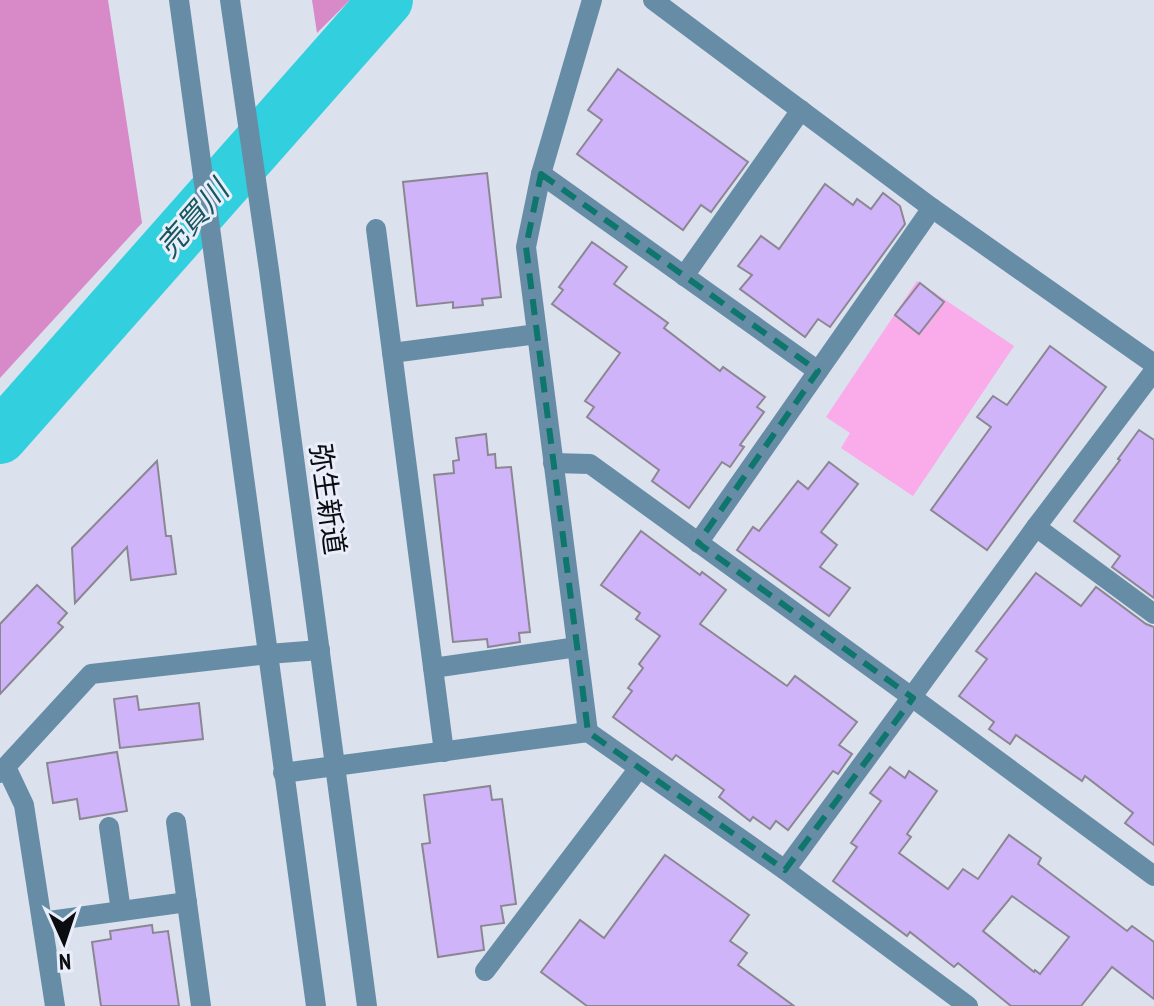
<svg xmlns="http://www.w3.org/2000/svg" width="1154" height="1006" viewBox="0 0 1154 1006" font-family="'PT Sans Narrow','Noto Sans JP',sans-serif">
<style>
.green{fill:#faabe9}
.forest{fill:#d889c7}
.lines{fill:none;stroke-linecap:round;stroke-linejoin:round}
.river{stroke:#32cfdf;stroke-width:54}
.building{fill:#d0b4f9;stroke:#8b8792;stroke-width:2;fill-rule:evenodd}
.minor{stroke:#678da6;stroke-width:20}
.marked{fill:none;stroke:#0f766e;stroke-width:6;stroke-dasharray:16 10;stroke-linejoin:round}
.labels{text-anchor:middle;stroke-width:6;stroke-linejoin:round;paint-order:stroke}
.street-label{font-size:28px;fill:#0b0c10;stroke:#eaeefb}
.water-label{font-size:30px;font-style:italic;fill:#17565c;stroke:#eaeefb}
</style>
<rect width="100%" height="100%" fill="#dce1ee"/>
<path class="green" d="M917 281 1014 346 913 496 841 448 850 433 826 417Z"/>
<g class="forest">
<path d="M0 0H108L142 223 0 378Z"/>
<path d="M312 0H350L317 33Z"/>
</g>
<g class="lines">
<path class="river" d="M0 437 386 0"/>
</g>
<g class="building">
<path d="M618 69 748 162 711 212 701 205 683 230 577 154 602 120 588 110Z"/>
<path d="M487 173 501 297 482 299 483 305 453 308V302L417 306 403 182Z"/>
<path d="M825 184 853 205 857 199 871 209 883 193 900 206 905 224 830 327 818 319 805 337 740 289 752 275 738 266 761 236 779 249Z"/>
<path d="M592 242 627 267 614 284 668 323 664 328 720 371 723 367 765 397 757 407 764 412 740 445 744 447 730 467 722 462 689 508 652 481 659 470 587 417 594 407 585 401 620 353 552 304 563 290 559 287Z"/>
<path d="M920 283 944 302 919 334 895 315Z"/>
<path d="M1050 346 1106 387 987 550 931 510 991 427 977 417 993 396 1007 405Z"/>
<path d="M1139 430 1154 440V598L1112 567 1120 556 1074 521 1120 460 1118 459Z"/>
<path d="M486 434 488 455 495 454 496 468 511 467 530 632 519 633 520 642 488 647 487 639 453 642 434 475 454 473 453 461 459 460 456 438Z"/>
<path d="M157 461 166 536H171L176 574 131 580 127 547 75 603 72 548Z"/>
<path d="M829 462 858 484 821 532 837 545 820 567 850 588 829 616 737 550 753 527 759 531 798 481 808 489Z"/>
<path d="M641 531 700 575 702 572 726 590 700 624 787 686 795 676 857 722 839 745 852 754 838 774 833 771 788 830 776 821 770 829 753 817 750 821 719 797 724 790 676 755 672 760 613 717 632 691 628 688 643 668 639 664 660 636 636 619 640 613 601 585Z"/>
<path d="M1036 573 1081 606 1096 587 1146 624 1154 627V845L1125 823 1133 813 1085 776 1082 781 1016 735 1010 744 989 729 994 722 959 696 987 659 976 651Z"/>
<path d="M37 585 67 613 58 623 63 627 0 694V624Z"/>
<path d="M137 696 139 710 199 703 203 739 120 748 114 699Z"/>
<path d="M117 752 127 811 80 819 77 799 53 803 47 763Z"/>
<path d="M890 767 905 778 909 771 937 791 907 834 911 837 899 853 948 889 963 869 978 879 1009 835 1041 858 1038 864 1127 931 1132 926 1154 942V999L1112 967 1081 1006H1011L958 963 954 967 910 932 907 936 833 881 857 847 851 843 881 801 870 793ZM1012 896 1069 937 1040 974 1035 970 1034 972 983 931Z"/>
<path d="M490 786 492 800 502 799 516 904 501 906 504 923 481 926 484 950 438 957 422 844 430 843 424 795Z"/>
<path d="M665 855 749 915 730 941 747 953 738 965 794 1006H587L541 972 580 920 604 938Z"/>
<path d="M152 925 153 933 168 931 179 1006H101L92 942 111 939 110 931Z"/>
</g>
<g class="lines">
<g class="minor">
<path d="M179 0 316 1006"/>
<path d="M230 0 269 270 367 1006"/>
<path d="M653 0 932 208 1154 364"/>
<path d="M541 174 818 371"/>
<path d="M376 229 444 752"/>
<path d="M684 276 801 110"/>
<path d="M392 353 537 334"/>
<path d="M553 463 590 464 913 698 1154 876"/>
<path d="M1036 527 1154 614"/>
<path d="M698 543 932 208"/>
<path d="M433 668 577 647"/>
<path d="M588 732 526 247 541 174 592 0"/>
<path d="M6 767 24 805 55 1006"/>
<path d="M0 773 91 674 268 654 320 650"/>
<path d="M283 773 588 732 785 870 968 1006"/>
<path d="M176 822 201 1006"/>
<path d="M109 827 121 911"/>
<path d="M785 870 1036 527 1154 371"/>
<path d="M42 922 187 902"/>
<path d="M485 971 639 768"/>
</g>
</g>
<path class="marked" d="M541 174 818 371 698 543 913 698 785 870 588 732 526 247Z"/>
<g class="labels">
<g class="street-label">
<text transform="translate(328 499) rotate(82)" y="10">弥生新道</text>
</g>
<g class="water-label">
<text transform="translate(193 219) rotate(-49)" y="10">売買川</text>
</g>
</g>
<g transform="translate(64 942) rotate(177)" stroke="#eaeefb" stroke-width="6" paint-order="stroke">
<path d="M0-6L14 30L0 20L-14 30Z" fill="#0b0c10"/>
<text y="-12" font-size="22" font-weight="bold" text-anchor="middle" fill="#0b0c10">N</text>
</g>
</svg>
